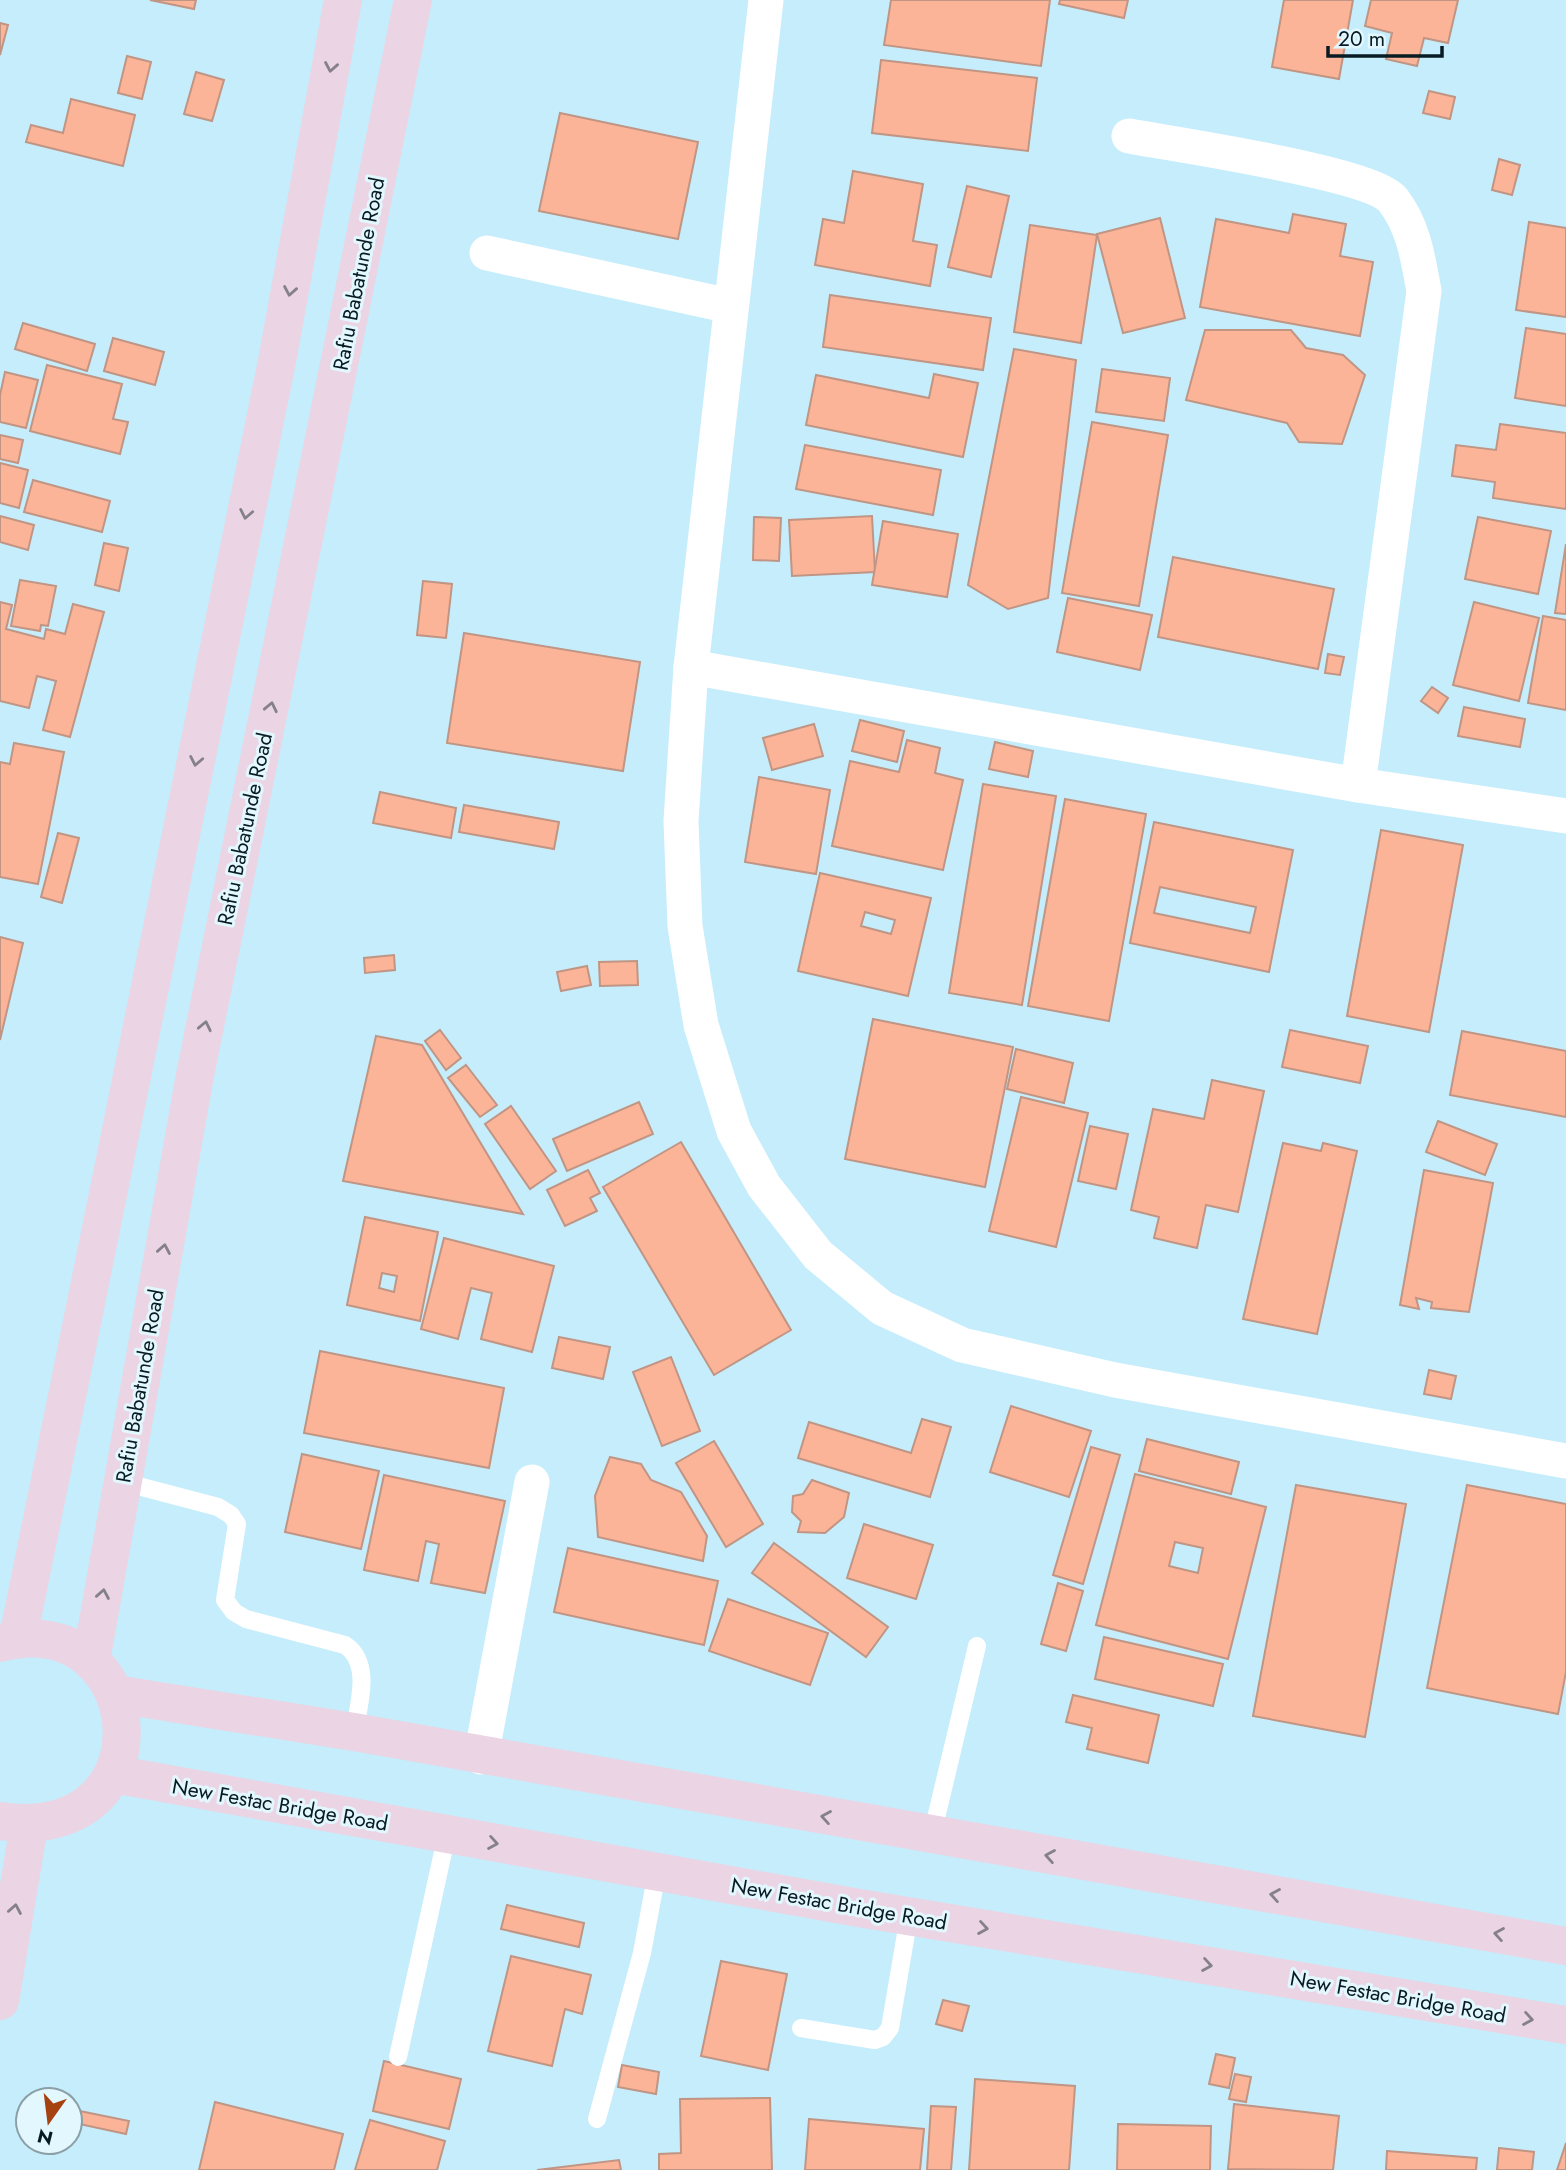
<svg xmlns="http://www.w3.org/2000/svg" width="1566" height="2170" viewBox="0 0 1566 2170" font-family="Jost,sans-serif">
<style>
.building{fill:#fcb499;stroke:#c09584;stroke-width:2;fill-rule:evenodd}
.lines{fill:none;stroke-linecap:round;stroke-linejoin:round}
.lane{stroke:#fff;stroke-width:18}
.street{stroke:#fff;stroke-width:35}
.secondary{stroke:#ebd4e3;stroke-width:38}
.oneway{stroke:#85818c}
.labels{text-anchor:middle;stroke-width:6;stroke-linejoin:round;paint-order:stroke}
.street-label{font-size:21px;fill:#081b22;stroke:#e3f7fe}
</style>
<rect width="100%" height="100%" fill="#c5edfc"/>
<g class="building">
<path d="M150 0H196L194 9Z"/>
<path d="M891 0H1050L1041 66 884 45Z"/>
<path d="M1060 0H1128L1124 18 1059 4Z"/>
<path d="M1284 0H1353L1339 79 1272 67Z"/>
<path d="M1371 0H1458L1448 43 1424 38 1417 66 1386 59 1392 33 1365 26Z"/>
<path d="M0 23 8 25 0 55Z"/>
<path d="M127 56 151 62 142 99 118 93Z"/>
<path d="M881 60 1037 78 1028 151 872 133Z"/>
<path d="M196 72 224 80 212 121 184 114Z"/>
<path d="M1429 91 1455 97 1450 119 1423 113Z"/>
<path d="M71 99 135 115 123 166 26 142 31 125 63 133Z"/>
<path d="M560 113 698 142 678 239 539 211Z"/>
<path d="M1499 159 1520 165 1512 195 1492 190Z"/>
<path d="M853 171 923 184 913 241 937 245 930 286 815 265 823 219 844 223Z"/>
<path d="M967 186 1009 196 991 277 948 267Z"/>
<path d="M1293 214 1346 224 1340 256 1373 262 1360 336 1200 307 1216 219 1289 233Z"/>
<path d="M1160 218 1185 318 1123 333 1097 234Z"/>
<path d="M1529 222 1566 228V317L1516 310Z"/>
<path d="M1030 225 1097 235 1081 343 1014 332Z"/>
<path d="M830 295 991 318 983 370 823 347Z"/>
<path d="M23 323 95 344 87 371 15 349Z"/>
<path d="M1526 328 1566 334V406L1515 398Z"/>
<path d="M1205 330H1291L1306 348 1343 355 1365 375 1342 444 1299 442 1287 423 1186 400Z"/>
<path d="M113 338 164 352 155 385 104 371Z"/>
<path d="M1014 349 1076 360 1048 598 1008 609 968 585Z"/>
<path d="M47 365 122 384 113 419 128 422 120 454 30 431Z"/>
<path d="M1102 369 1170 378 1164 421 1096 412Z"/>
<path d="M5 372 38 380 26 428 0 422V395Z"/>
<path d="M934 374 978 383 963 457 806 425 816 375 929 398Z"/>
<path d="M1092 422 1168 435 1139 606 1062 593Z"/>
<path d="M1500 424 1566 433V509L1493 498 1495 482 1452 476 1456 445 1496 450Z"/>
<path d="M0 435 23 440 18 463 0 459Z"/>
<path d="M805 445 941 470 933 515 796 489Z"/>
<path d="M0 463 28 470 19 508 0 503Z"/>
<path d="M33 480 110 501 102 532 24 512Z"/>
<path d="M0 516 34 525 28 550 0 542Z"/>
<path d="M872 516 875 572 792 576 789 520Z"/>
<path d="M754 517 781 518 779 561 753 560Z"/>
<path d="M1478 517 1551 531 1538 594 1465 579Z"/>
<path d="M883 521 958 534 947 597 872 585Z"/>
<path d="M104 543 128 548 119 591 95 585Z"/>
<path d="M1566 544V614L1555 613Z"/>
<path d="M1173 557 1334 589 1318 669 1158 637Z"/>
<path d="M20 580 56 586 48 626 41 625 40 631 11 626Z"/>
<path d="M423 581 452 584 446 638 417 635Z"/>
<path d="M1068 598 1152 615 1140 670 1057 652Z"/>
<path d="M0 602 12 605 6 629 44 639 46 629 65 634 73 604 104 612 70 737 43 730 56 681 37 676 29 708 0 701Z"/>
<path d="M1474 602 1539 618 1519 701 1453 685Z"/>
<path d="M1543 616 1566 620V710L1528 703Z"/>
<path d="M464 633 640 662 623 771 447 743Z"/>
<path d="M1328 654 1344 657 1340 675 1325 673Z"/>
<path d="M1432 687 1448 698 1438 713 1421 701Z"/>
<path d="M1464 707 1525 719 1520 747 1458 736Z"/>
<path d="M860 720 904 731 897 762 852 751Z"/>
<path d="M814 724 823 756 772 770 763 738Z"/>
<path d="M907 740 940 748 935 773 963 780 943 870 832 846 850 761 899 772Z"/>
<path d="M995 742 1033 751 1028 777 989 769Z"/>
<path d="M14 743 64 752 38 884 0 877V762L10 764Z"/>
<path d="M759 777 830 790 816 874 745 862Z"/>
<path d="M983 784 1056 796 1022 1005 949 993Z"/>
<path d="M380 792 456 808 451 838 373 823Z"/>
<path d="M1065 799 1146 814 1109 1021 1028 1006Z"/>
<path d="M464 805 559 822 554 849 459 832Z"/>
<path d="M1154 822 1293 850 1269 972 1130 943ZM1160 887 1256 907 1250 933 1154 913Z"/>
<path d="M1381 830 1463 845 1429 1032 1347 1016Z"/>
<path d="M58 833 79 838 62 903 41 897Z"/>
<path d="M820 873 931 898 908 996 798 971ZM865 912 895 920 891 934 861 926Z"/>
<path d="M0 937 23 943 0 1040Z"/>
<path d="M394 955 395 970 365 973 364 958Z"/>
<path d="M637 961 638 985 600 986 599 962Z"/>
<path d="M587 966 591 985 561 991 557 972Z"/>
<path d="M873 1019 1013 1047 985 1187 845 1159Z"/>
<path d="M440 1030 461 1058 446 1070 425 1041Z"/>
<path d="M1290 1030 1368 1046 1360 1083 1282 1067Z"/>
<path d="M1462 1031 1566 1051V1117L1450 1095Z"/>
<path d="M376 1036 422 1045 523 1214 343 1181Z"/>
<path d="M1016 1049 1073 1063 1064 1103 1007 1089Z"/>
<path d="M466 1065 497 1105 480 1117 448 1078Z"/>
<path d="M1212 1080 1264 1091 1238 1212 1206 1205 1197 1248 1154 1238 1159 1217 1131 1210 1153 1109 1204 1119Z"/>
<path d="M1021 1097 1088 1113 1056 1247 989 1231Z"/>
<path d="M639 1102 653 1134 567 1171 553 1139Z"/>
<path d="M511 1106 556 1171 530 1189 485 1124Z"/>
<path d="M1438 1121 1497 1144 1485 1175 1426 1152Z"/>
<path d="M1090 1126 1128 1134 1116 1189 1078 1181Z"/>
<path d="M681 1142 791 1330 714 1375 603 1187Z"/>
<path d="M1283 1143 1321 1151 1323 1143 1357 1151 1317 1334 1243 1319Z"/>
<path d="M588 1170 600 1193 590 1198 597 1211 565 1226 547 1190Z"/>
<path d="M1424 1170 1493 1183 1469 1312 1431 1308 1432 1302 1416 1298 1419 1309 1400 1305Z"/>
<path d="M365 1217 438 1232 420 1321 347 1305ZM382 1273 397 1276 394 1292 379 1288Z"/>
<path d="M444 1238 554 1266 532 1352 481 1339 492 1293 471 1288 458 1339 421 1329Z"/>
<path d="M559 1337 610 1347 603 1379 552 1368Z"/>
<path d="M320 1351 504 1388 489 1468 304 1433Z"/>
<path d="M671 1357 700 1431 662 1446 633 1372Z"/>
<path d="M1429 1370 1456 1376 1451 1399 1424 1394Z"/>
<path d="M1011 1406 1091 1431 1069 1497 990 1472Z"/>
<path d="M922 1419 951 1427 930 1497 798 1458 809 1422 911 1453Z"/>
<path d="M1147 1439 1239 1462 1231 1494 1139 1471Z"/>
<path d="M714 1441 763 1524 726 1547 676 1463Z"/>
<path d="M1091 1447 1120 1455 1083 1584 1053 1575Z"/>
<path d="M302 1454 379 1471 361 1549 285 1532Z"/>
<path d="M610 1457 641 1464 651 1480 681 1492 707 1536 703 1561 598 1537 595 1496Z"/>
<path d="M1135 1474 1266 1507 1228 1659 1096 1625ZM1175 1542 1203 1548 1198 1573 1169 1566Z"/>
<path d="M384 1475 505 1501 485 1593 431 1583 439 1544 426 1541 418 1581 364 1570Z"/>
<path d="M812 1480 849 1493 844 1517 825 1533 798 1532 801 1521 792 1512 793 1496 803 1494Z"/>
<path d="M1296 1485 1406 1504 1365 1737 1253 1716Z"/>
<path d="M1467 1485 1566 1504V1672L1558 1714 1427 1688Z"/>
<path d="M864 1524 933 1545 916 1599 847 1578Z"/>
<path d="M774 1543 888 1627 866 1657 752 1573Z"/>
<path d="M568 1548 718 1581 704 1645 554 1612Z"/>
<path d="M1058 1583 1083 1591 1066 1651 1041 1644Z"/>
<path d="M728 1599 828 1633 810 1685 709 1651Z"/>
<path d="M1104 1637 1223 1664 1213 1706 1095 1679Z"/>
<path d="M1073 1695 1159 1715 1148 1763 1087 1749 1092 1728 1066 1722Z"/>
<path d="M507 1905 584 1923 579 1947 501 1929Z"/>
<path d="M511 1956 591 1975 582 2014 565 2009 552 2066 488 2051Z"/>
<path d="M721 1961 787 1974 768 2070 701 2056Z"/>
<path d="M943 2000 969 2006 962 2031 936 2024Z"/>
<path d="M1216 2054 1235 2058 1229 2088 1209 2084Z"/>
<path d="M384 2061 461 2079 449 2129 373 2111Z"/>
<path d="M622 2065 659 2072 656 2094 618 2087Z"/>
<path d="M1235 2074 1251 2077 1246 2102 1229 2099Z"/>
<path d="M975 2079 1075 2086 1069 2170H969Z"/>
<path d="M770 2098 772 2170H659V2154L681 2153 680 2099Z"/>
<path d="M215 2102 343 2134 334 2170H199Z"/>
<path d="M1234 2104 1339 2116 1333 2170 1228 2169Z"/>
<path d="M931 2106 956 2107 951 2170H927Z"/>
<path d="M70 2109 129 2121 126 2134 70 2122Z"/>
<path d="M809 2119 924 2129 920 2170H805Z"/>
<path d="M370 2120 445 2141 437 2170H355Z"/>
<path d="M1118 2124 1211 2126 1210 2170H1117Z"/>
<path d="M1566 2143V2170H1557Z"/>
<path d="M1499 2148 1534 2152 1532 2170H1497Z"/>
<path d="M1387 2151 1477 2158 1476 2170H1386Z"/>
<path d="M619 2160 621 2170H537Z"/>
</g>
<g class="lines">
<g class="lane">
<path d="M123 1482 218 1507 231 1515 237 1524 225 1600 234 1612 246 1619 345 1645C372 1663 359 1704 354 1732"/>
<path d="M932 1835 977 1646"/>
<path d="M801 2028 875 2040 883 2037 890 2028 909 1916"/>
<path d="M398 2057 447 1834"/>
<path d="M597 2119 642 1953 657 1872"/>
</g>
<g class="street">
<path d="M766 0 691 667 681 821 685 926 701 1025 734 1131 764 1186 818 1255 882 1308 962 1345 1115 1380 1566 1461"/>
<path d="M1129 136C1173 144 1371 173 1393 200 1414 227 1418 259 1424 291L1358 785"/>
<path d="M487 253 730 306"/>
<path d="M691 667 1358 785 1566 816"/>
<path d="M481 1757 532 1482"/>
</g>
<g class="secondary">
<path d="M18 1638 277 361 343 0"/>
<path d="M0 1643C149 1603 175 1846 0 1821"/>
<path d="M91 1661 195 1075 413 0"/>
<path d="M115 1694 354 1732 1566 1946"/>
<path d="M113 1774 859 1908 1566 2025"/>
<path d="M0 2001 29 1825"/>
</g>
</g>
<defs><path id="oneway-chevron" d="M-2-3.5L2.5 0L-2 3.5" fill="none" stroke-width="1.6" stroke-linecap="round" stroke-linejoin="round" transform="scale(1.75)"/></defs>
<g class="oneway">
<use href="#oneway-chevron" transform="translate(331 67) rotate(100)"/>
<use href="#oneway-chevron" transform="translate(290 291) rotate(100)"/>
<use href="#oneway-chevron" transform="translate(246 514) rotate(101)"/>
<use href="#oneway-chevron" transform="translate(271 707) rotate(-78)"/>
<use href="#oneway-chevron" transform="translate(196 761) rotate(101)"/>
<use href="#oneway-chevron" transform="translate(205 1026) rotate(-78)"/>
<use href="#oneway-chevron" transform="translate(164 1249) rotate(-80)"/>
<use href="#oneway-chevron" transform="translate(103 1594) rotate(-80)"/>
<use href="#oneway-chevron" transform="translate(826 1817) rotate(-170)"/>
<use href="#oneway-chevron" transform="translate(493 1843) rotate(10)"/>
<use href="#oneway-chevron" transform="translate(1050 1856) rotate(-170)"/>
<use href="#oneway-chevron" transform="translate(1275 1895) rotate(-170)"/>
<use href="#oneway-chevron" transform="translate(15 1909) rotate(-80)"/>
<use href="#oneway-chevron" transform="translate(983 1928) rotate(9)"/>
<use href="#oneway-chevron" transform="translate(1499 1934) rotate(-170)"/>
<use href="#oneway-chevron" transform="translate(1207 1965) rotate(9)"/>
<use href="#oneway-chevron" transform="translate(1528 2019) rotate(10)"/>
</g>
<g class="labels">
<g class="street-label">
<text transform="translate(359 274) rotate(-79)" y="7">Rafiu Babatunde Road</text>
<text transform="translate(245 829) rotate(-78)" y="7">Rafiu Babatunde Road</text>
<text transform="translate(140 1386) rotate(-80)" y="7">Rafiu Babatunde Road</text>
<text transform="translate(280 1805) rotate(10)" y="7">New Festac Bridge Road</text>
<text transform="translate(839 1904) rotate(10)" y="7">New Festac Bridge Road</text>
<text transform="translate(1398 1997) rotate(10)" y="7">New Festac Bridge Road</text>
</g>
</g>
<g transform="translate(49 2121) rotate(194)"><circle r="33" fill="#e3f7fe" stroke="#8b9fa6" stroke-width="2"/>
<path d="M0-5L12 26L0 18L-12 26Z" fill="#a64212"/>
<text y="-10" font-size="19" font-weight="bold" text-anchor="middle" fill="#081b22">N</text>
</g>
<path d="M1328 46v10h114v-10" fill="none" stroke="#081b22" stroke-width="3.5"/>
<text x="1338" y="46" font-size="21" fill="#081b22" stroke="#e3f7fe" stroke-width="5" paint-order="stroke">20 m</text>
</svg>
